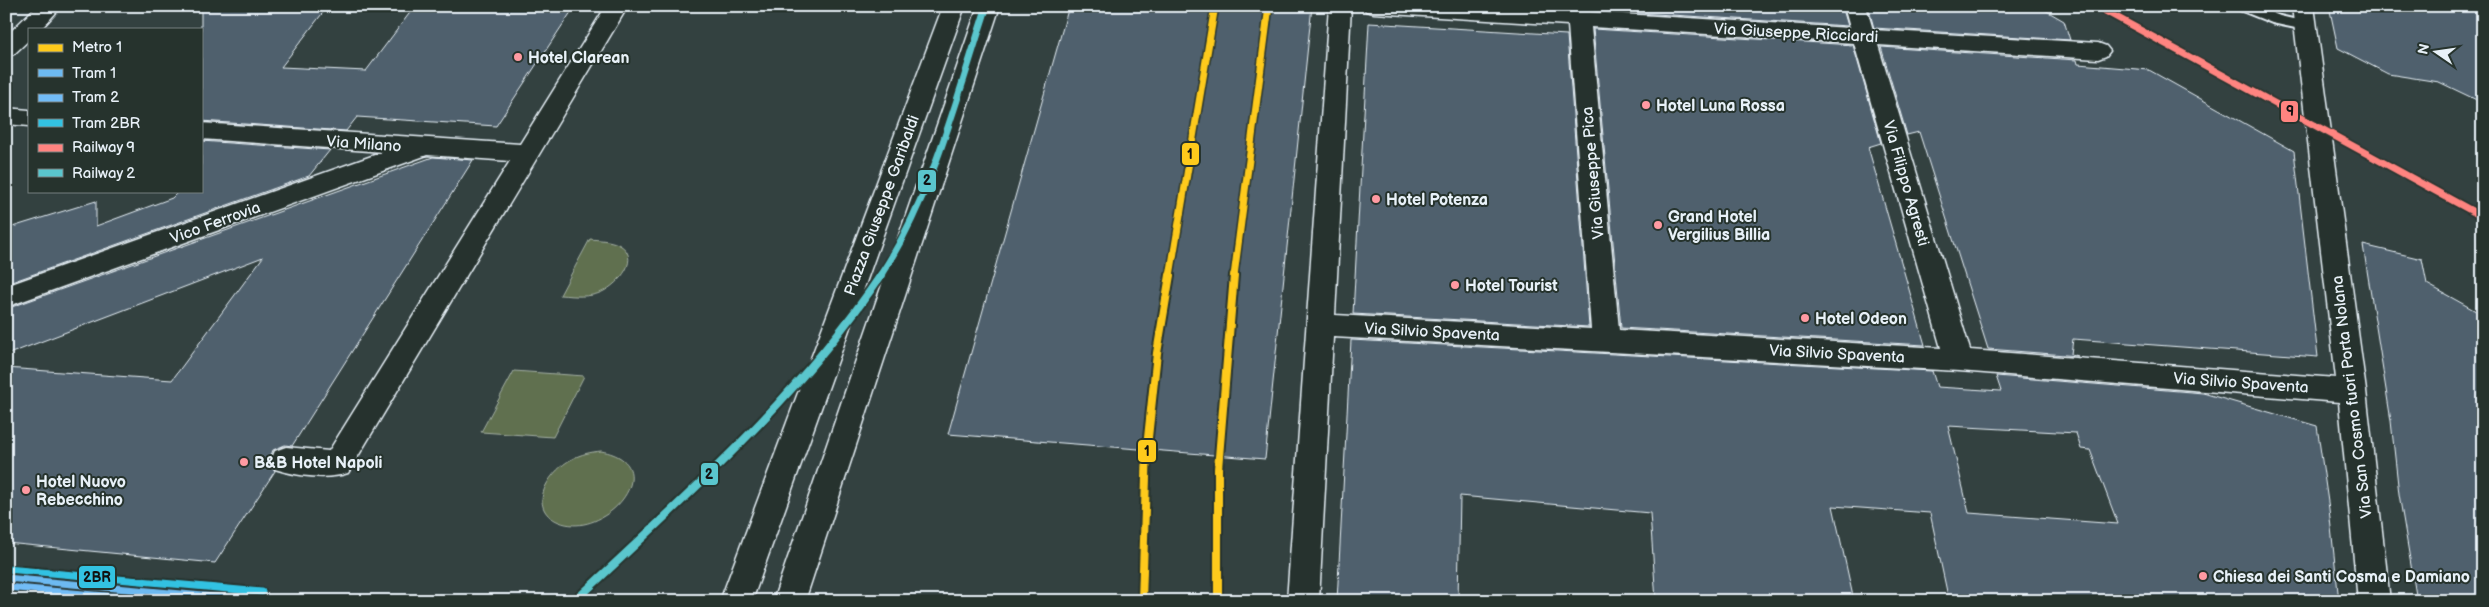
<svg xmlns="http://www.w3.org/2000/svg" width="2489" height="607" viewBox="0 0 2489 607" font-family="'Balsamiq Sans',sans-serif">
<style>
.green{fill:#606f50;stroke:#a4b0a4}
.building{fill:#50616d;stroke:#e8f1f8;fill-rule:evenodd}
.lines{fill:none;stroke-linecap:round;stroke-linejoin:round}
.lane-casing{stroke:#e8f1f8;stroke-width:4}
.street-casing{stroke:#e8f1f8;stroke-width:3}
.secondary-casing{stroke:#e8f1f8;stroke-width:3}
.lane{fill:#26332d;fill-rule:evenodd}
.street{fill:#26332d;fill-rule:evenodd}
.secondary{fill:#26332d;fill-rule:evenodd}
.rail-1-casing{stroke:#26332d;stroke-width:10}
.rail-2-far1-casing{stroke:#26332d;stroke-width:10}
.rail-2-casing{stroke:#26332d;stroke-width:12}
.rail-1{stroke:#ff8480;stroke-width:7}
.rail-2-far1{stroke:#5ac6cd;stroke-width:7}
.rail-2{stroke:#5ac6cd;stroke-width:8}
.tram-1-casing{stroke:#26332d;stroke-width:11}
.tram-2-casing{stroke:#26332d;stroke-width:11}
.tram-3-casing{stroke:#26332d;stroke-width:11}
.tram-1{stroke:#6dbaf1;stroke-width:7}
.tram-2{stroke:#72bcf6;stroke-width:7}
.tram-3{stroke:#33c2e2;stroke-width:7}
.metro-1-far1-casing{stroke:#26332d;stroke-width:10}
.metro-1-casing{stroke:#26332d;stroke-width:12}
.metro-1-far1{stroke:#feca1b;stroke-width:7}
.metro-1{stroke:#feca1b;stroke-width:8}
.poi-dot{fill:#ff9aa2;stroke:#26332d;stroke-width:2}
.labels{text-anchor:middle;stroke-width:4;stroke-linejoin:round;paint-order:stroke}
.street-label{font-size:16px;fill:#e8f1f8;stroke:#26332d}
.poi-label{font-size:16px;font-weight:bold;fill:#e8f1f8;stroke:#26332d;text-anchor:start}
.line-badge{stroke:#26332d;stroke-width:2}
.pale-badge-label{font-size:14px;text-anchor:middle;font-weight:bold;fill:#111}
</style>
<rect width="100%" height="100%" fill="#334140"/>
<filter id="ink" filterUnits="userSpaceOnUse"><feTurbulence type="fractalNoise" baseFrequency=".02" numOctaves="2"/><feDisplacementMap in="SourceGraphic" scale="10" xChannelSelector="R" yChannelSelector="G"/><feConvolveMatrix kernelMatrix="1 2 1 2 8 2 1 2 1" color-interpolation-filters="sRGB"/></filter>
<g filter="url(#ink)">
<g class="green">
<path d="M590 239C599 240 609 240 618 244 643 257 619 284 602 292 589 298 574 296 560 295Z"/>
<path d="M514 371 584 376 553 437 481 432Z"/>
<path d="M601 451C670 463 606 541 559 522 525 508 549 471 572 459 581 454 591 452 601 451Z"/>
</g>
<g class="building">
<path d="M201 6H328L281 67 366 71 415 6H575L496 126 357 117 346 131 201 121Z"/>
<path d="M1069 6H1312L1265 459 948 434Z"/>
<path d="M1591 6H1842L1848 26 1592 10Z"/>
<path d="M1868 6H2038L2064 21 2070 40 1874 28Z"/>
<path d="M2329 6H2483V103L2439 82 2388 74 2338 48Z"/>
<path d="M1369 23 1567 35 1589 327 1353 314Z"/>
<path d="M1593 29 1853 45 1881 143 1868 147 1925 345 1621 328Z"/>
<path d="M1881 47 2077 60 2078 64 2149 70 2294 151 2318 357 2073 339 2071 354 2078 356 1988 349 1919 132 1907 135Z"/>
<path d="M201 141 330 150 309 176 6 284V229L96 201V226L172 198 179 191H201Z"/>
<path d="M433 157 473 160 292 446 285 445 273 450 269 461 275 471 215 563 6 543V368L172 380 263 257 6 355V309Z"/>
<path d="M2363 245 2422 259 2427 284 2483 315V601H2417L2399 494 2391 421Z"/>
<path d="M1351 340 1932 371 1937 387 2001 391 1996 376 2203 393 2317 426 2329 509 2339 601H1949L1930 513 1833 506 1854 601H1656L1650 513 1460 496 1458 601H1337ZM1948 426 2076 433 2081 449 2090 450 2118 524 1969 513Z"/>
</g>
<g class="lines">
<defs>
<g id="lane">
<path d="M2236 6H2255L2280 16 2310 23 2312 26 2305 30 2272 23 2237 9Z"/>
<path d="M6 579 147 592 154 595 156 601H51L6 597Z"/>
</g>
<g id="street">
<path d="M606 6H628L348 473C327 480 296 476 275 469L271 460 275 451 286 447 329 451 510 161 427 155 6 307V286L383 152 201 139V123L520 144Z"/>
<path d="M1329 6H1351L1335 315 1591 329 1568 25 1374 13 1366 11 1363 6H1493L1567 11V6H1589L1590 12 1850 28 1844 6H1866L1873 30 2098 43 2106 46 2110 51 2106 56 2098 59 1878 45 1970 350 2336 378 2292 6H2314L2366 391 2390 601H2358L2339 402 1959 371 1333 337 1319 601H1287ZM1591 27 1854 43 1941 348 1619 330Z"/>
<path d="M6 108 29 110V126L6 124Z"/>
</g>
<g id="secondary">
<path d="M37 6H62L41 29H29V40L14 54 6 56V36Z"/>
<path d="M943 6H965L752 601H720Z"/>
<path d="M978 6H1000L805 601H773Z"/>
</g>
</defs>
<use href="#lane" class="lane-casing"/>
<use href="#street" class="street-casing"/>
<use href="#secondary" class="secondary-casing"/>
<use href="#lane" class="lane"/>
<use href="#street" class="street"/>
<use href="#secondary" class="secondary"/>
<defs>
<path id="rail-1" d="M2096 6 2483 217"/>
<path id="rail-2-far1" d="M880 276C933 196 957 96 987 6"/>
<path id="rail-2" d="M575 601C684 498 797 400 881 275"/>
</defs>
<use href="#rail-1" class="rail-1-casing"/>
<use href="#rail-2-far1" class="rail-2-far1-casing"/>
<use href="#rail-2" class="rail-2-casing"/>
<use href="#rail-1" class="rail-1"/>
<use href="#rail-2-far1" class="rail-2-far1"/>
<use href="#rail-2" class="rail-2"/>
<defs>
<path id="tram-1" d="M6 578 258 601"/>
<path id="tram-2" d="M6 587 161 601"/>
<path id="tram-3" d="M7 569 262 592"/>
</defs>
<use href="#tram-1" class="tram-1-casing"/>
<use href="#tram-2" class="tram-2-casing"/>
<use href="#tram-3" class="tram-3-casing"/>
<use href="#tram-1" class="tram-1"/>
<use href="#tram-2" class="tram-2"/>
<use href="#tram-3" class="tram-3"/>
<defs>
<g id="metro-1-far1">
<path d="M1170 276 1215 6"/>
<path d="M1234 276 1269 6"/>
</g>
<g id="metro-1">
<path d="M1142 601 1147 447 1157 353 1170 275"/>
<path d="M1218 601V469L1234 275"/>
</g>
</defs>
<use href="#metro-1-far1" class="metro-1-far1-casing"/>
<use href="#metro-1" class="metro-1-casing"/>
<use href="#metro-1-far1" class="metro-1-far1"/>
<use href="#metro-1" class="metro-1"/>
</g>
</g>
<g class="poi-dot">
<circle cx="518" cy="57" r="5"/>
<circle cx="1646" cy="105" r="5"/>
<circle cx="1376" cy="199" r="5"/>
<circle cx="1658" cy="225" r="5"/>
<circle cx="1455" cy="285" r="5"/>
<circle cx="1805" cy="318" r="5"/>
<circle cx="244" cy="462" r="5"/>
<circle cx="26" cy="490" r="5"/>
<circle cx="2203" cy="576" r="5"/>
</g>
<g class="labels">
<g class="street-label">
<text transform="translate(1796 32) rotate(3)" y="6">Via Giuseppe Ricciardi</text>
<text transform="translate(364 143) rotate(4)" y="6">Via Milano</text>
<text transform="translate(1592 173) rotate(-95)" y="6">Via Giuseppe Pica</text>
<text transform="translate(1907 183) rotate(74)" y="6">Via Filippo Agresti</text>
<text transform="translate(881 205) rotate(-70)" y="6">Piazza Giuseppe Garibaldi</text>
<text transform="translate(215 222) rotate(-20)" y="6">Vico Ferrovia</text>
<text transform="translate(1432 331) rotate(3)" y="6">Via Silvio Spaventa</text>
<text transform="translate(1837 353) rotate(3)" y="6">Via Silvio Spaventa</text>
<text transform="translate(2241 382) rotate(4)" y="6">Via Silvio Spaventa</text>
<text transform="translate(2351 397) rotate(-97)" y="6">Via San Cosmo fuori Porta Nolana</text>
</g>
<g class="poi-label">
<text x="528" y="63">Hotel Clarean</text>
<text x="1656" y="111">Hotel Luna Rossa</text>
<text x="1386" y="205">Hotel Potenza</text>
<text x="1668" y="222">Grand Hotel<tspan x="1668" dy="18">Vergilius Billia</tspan></text>
<text x="1465" y="291">Hotel Tourist</text>
<text x="1815" y="324">Hotel Odeon</text>
<text x="254" y="468">B&amp;B Hotel Napoli</text>
<text x="36" y="487">Hotel Nuovo<tspan x="36" dy="18">Rebecchino</tspan></text>
<text x="2213" y="582">Chiesa dei Santi Cosma e Damiano</text>
</g>
</g>
<g class="line-badge">
<rect x="2280" y="100" width="19" height="23" rx="5" fill="#ff8480"/>
<rect x="1181" y="142" width="19" height="24" rx="5" fill="#feca1b"/>
<rect x="917" y="169" width="20" height="24" rx="5" fill="#5ac6cd"/>
<rect x="1137" y="439" width="20" height="24" rx="5" fill="#feca1b"/>
<rect x="700" y="462" width="19" height="24" rx="5" fill="#5ac6cd"/>
<rect x="78" y="565" width="38" height="24" rx="5" fill="#33c2e2"/>
</g>
<g class="pale-badge-label">
<text x="2290" y="116">9</text>
<text x="1190" y="159">1</text>
<text x="927" y="185">2</text>
<text x="1147" y="456">1</text>
<text x="709" y="479">2</text>
<text x="97" y="582">2BR</text>
</g>
<rect width="2489" height="607" fill="none" stroke="#26332d" stroke-width="25"/>
<rect x="12" y="12" width="2464" height="582" fill="none" stroke="#e8f1f8" stroke-width="2" filter="url(#ink)"/>
<rect x="28" y="28" width="175" height="165" fill="#26332d" stroke="#747f7e"/>
<rect x="38" y="44" width="25" height="8" fill="#feca1b" stroke="#747f7e"/>
<text x="72" y="52" font-size="15" fill="#e8f1f8">Metro 1</text>
<rect x="38" y="69" width="25" height="8" fill="#6dbaf1" stroke="#747f7e"/>
<text x="72" y="78" font-size="15" fill="#e8f1f8">Tram 1</text>
<rect x="38" y="94" width="25" height="8" fill="#72bcf6" stroke="#747f7e"/>
<text x="72" y="102" font-size="15" fill="#e8f1f8">Tram 2</text>
<rect x="38" y="119" width="25" height="8" fill="#33c2e2" stroke="#747f7e"/>
<text x="72" y="128" font-size="15" fill="#e8f1f8">Tram 2BR</text>
<rect x="38" y="144" width="25" height="8" fill="#ff8480" stroke="#747f7e"/>
<text x="72" y="152" font-size="15" fill="#e8f1f8">Railway 9</text>
<rect x="38" y="169" width="25" height="8" fill="#5ac6cd" stroke="#747f7e"/>
<text x="72" y="178" font-size="15" fill="#e8f1f8">Railway 2</text>
<g transform="translate(2436 52) rotate(283)" stroke="#26332d" stroke-width="4" paint-order="stroke">
<path d="M0-4L9 19L0 12L-9 19Z" fill="#e8f1f8"/>
<text y="-8" font-size="14" font-weight="bold" text-anchor="middle" fill="#e8f1f8">N</text>
</g>
</svg>
